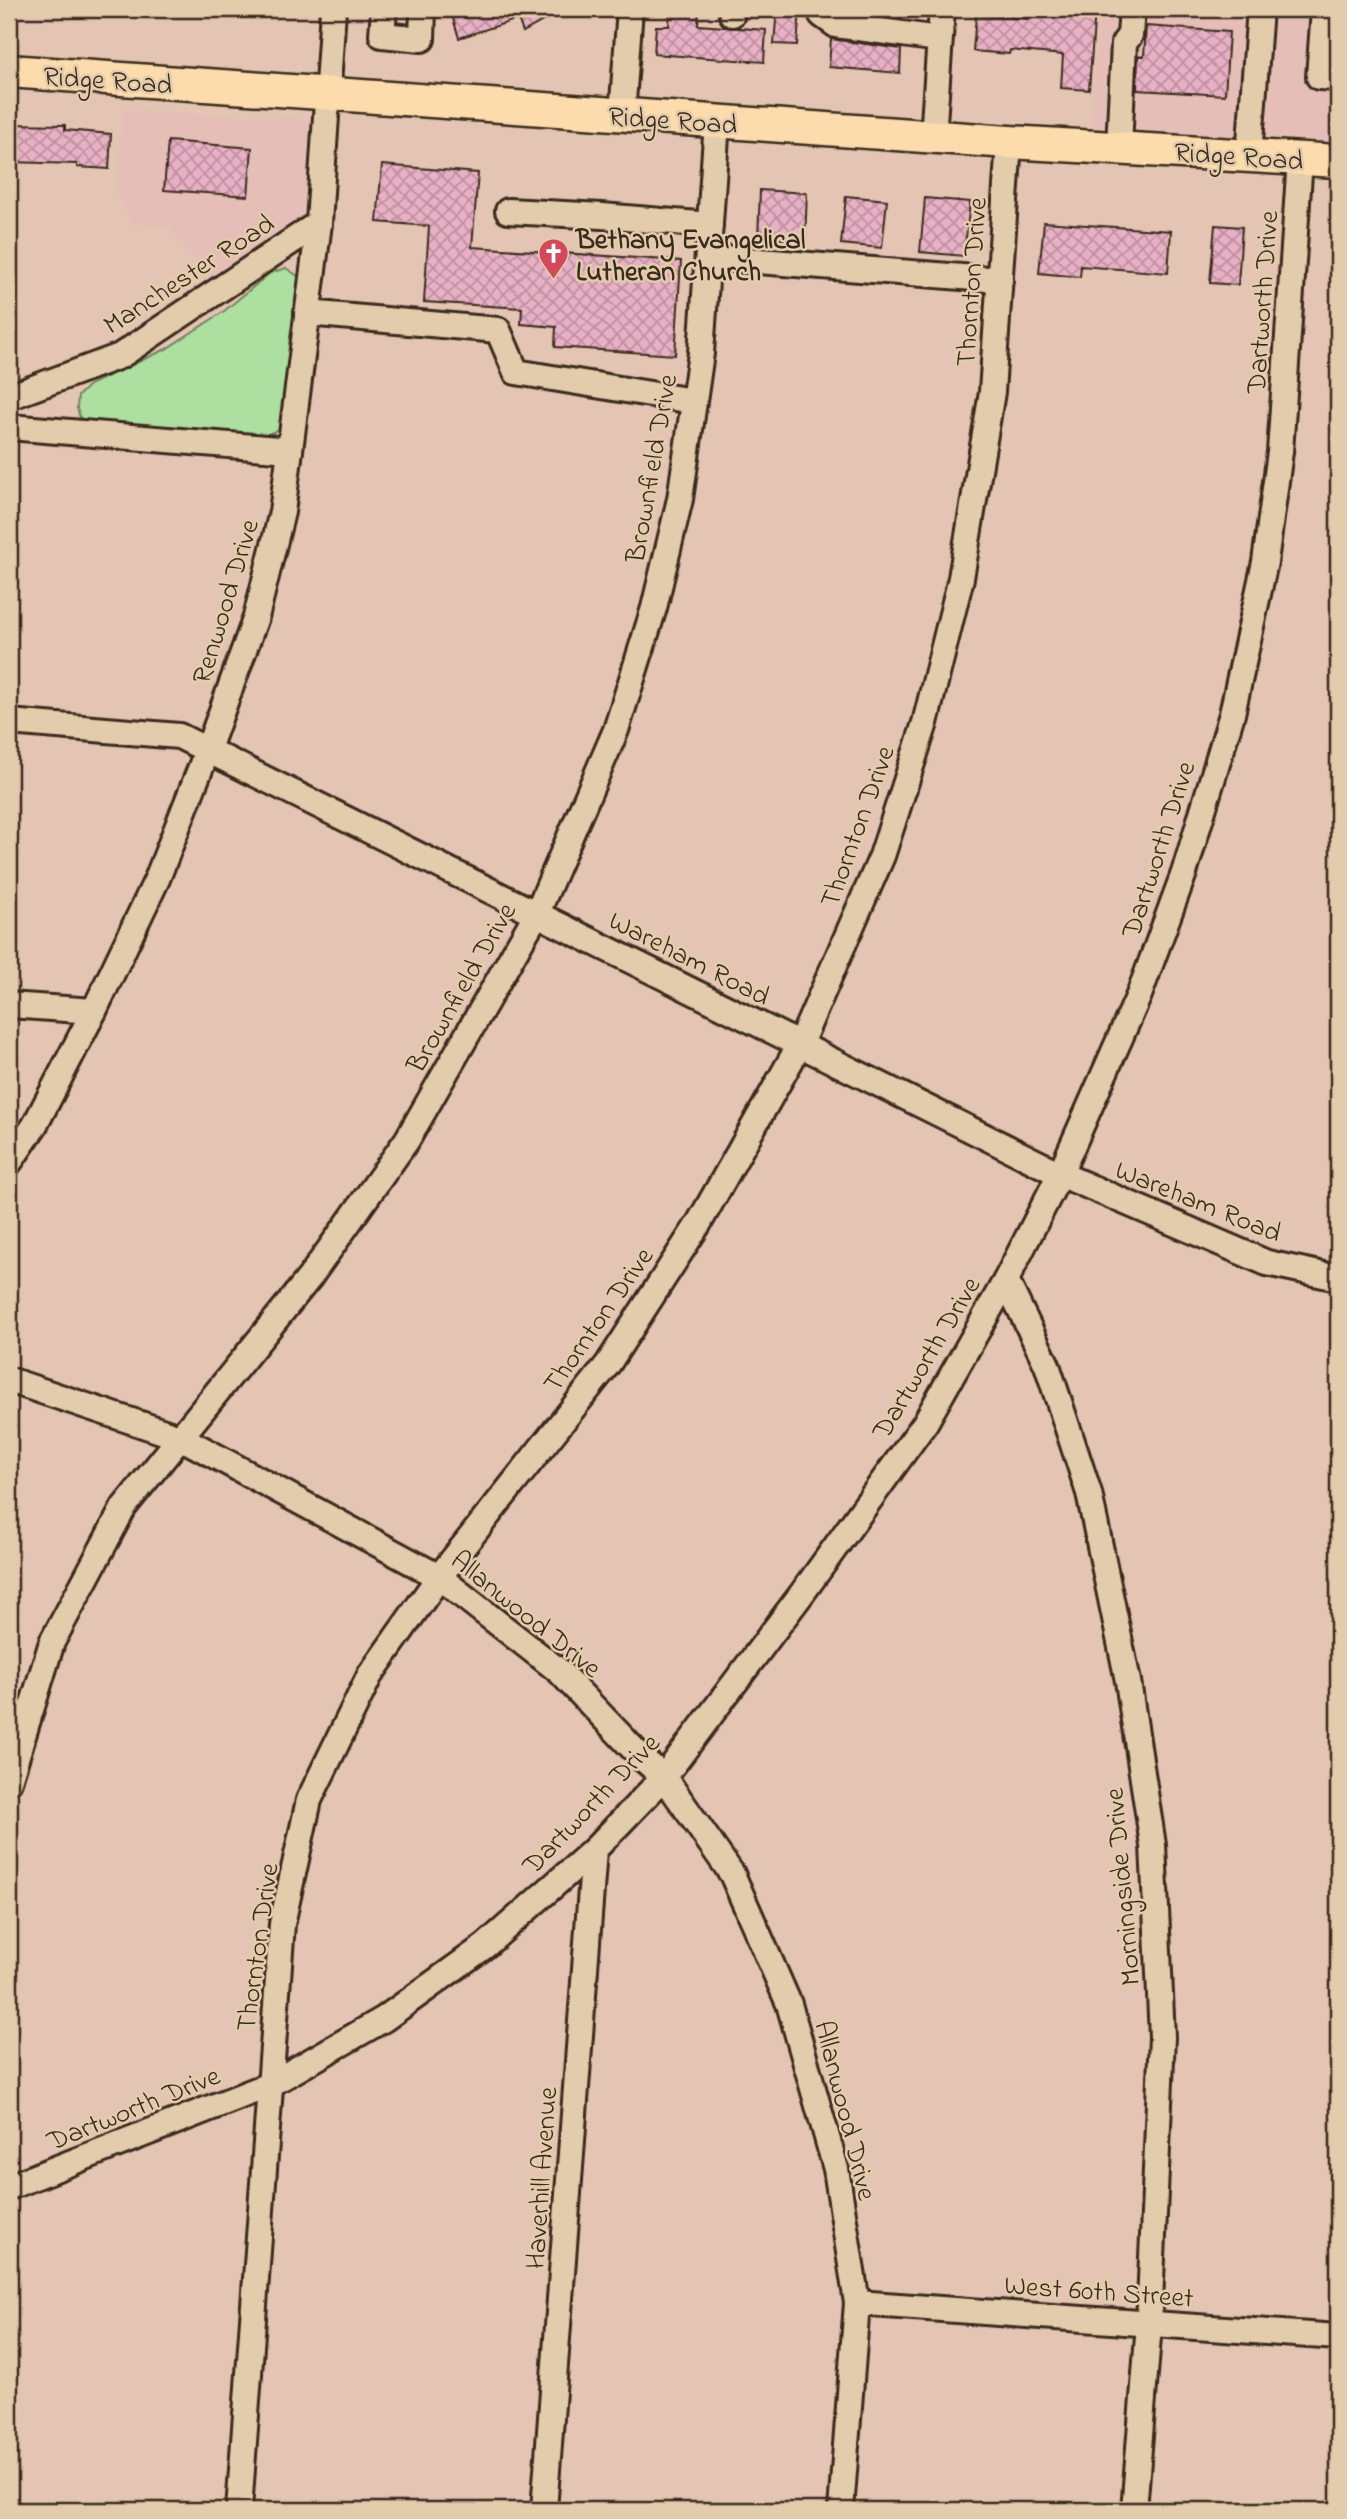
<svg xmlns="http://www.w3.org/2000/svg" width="1347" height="2519" viewBox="0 0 1347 2519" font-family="'Indie Flower',sans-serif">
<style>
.built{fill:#e5beb8}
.grass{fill:#acdfa0;stroke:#74845f;stroke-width:2}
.building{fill:url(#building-cross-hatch);stroke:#3b2a1e;stroke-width:2}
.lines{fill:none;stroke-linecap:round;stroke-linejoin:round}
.minor-casing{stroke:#3b2a1e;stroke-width:30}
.major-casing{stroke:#3b2a1e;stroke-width:37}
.minor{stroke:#e3ccac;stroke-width:24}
.major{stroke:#fcdcac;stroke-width:32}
.labels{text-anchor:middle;stroke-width:5;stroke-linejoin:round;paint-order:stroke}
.street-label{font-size:28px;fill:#3b2a1e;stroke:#e3ccac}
.poi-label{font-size:28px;font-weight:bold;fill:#3b2a1e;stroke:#e3ccac;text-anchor:start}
</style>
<defs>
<pattern id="building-cross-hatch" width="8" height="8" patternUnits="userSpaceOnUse" patternTransform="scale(1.75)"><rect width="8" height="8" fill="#e8b0c4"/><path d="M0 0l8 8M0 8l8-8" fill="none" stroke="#bd8f9f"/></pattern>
</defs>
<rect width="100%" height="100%" fill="#e4c4b3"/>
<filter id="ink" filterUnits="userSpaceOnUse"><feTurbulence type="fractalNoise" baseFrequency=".0143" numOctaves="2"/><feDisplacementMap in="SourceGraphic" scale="14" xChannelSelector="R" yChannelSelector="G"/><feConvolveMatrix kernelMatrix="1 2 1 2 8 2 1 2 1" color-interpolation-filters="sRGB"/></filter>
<g filter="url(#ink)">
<g class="built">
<path d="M1099 9H1338V154L1090 137Z"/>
<path d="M123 110 317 120 309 218 213 286 169 225 132 224 117 193Z"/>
</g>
<path class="grass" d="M286 268 298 276 302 293 282 428 264 436 91 423 80 418 77 408 78 396 89 385 166 349 223 312 270 273Z"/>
<g class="building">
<path d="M450 9H564L523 32 518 19 459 38Z"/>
<path d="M670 9H699L698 25 766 30 764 62 654 54 656 26H669Z"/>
<path d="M777 9H800L797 45 774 44Z"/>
<path d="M874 9H902V19L874 15Z"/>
<path d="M1067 9H1095L1089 90 1061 88 1063 55 1010 50 1009 54 973 51 976 15 1029 19 1030 12 1066 15Z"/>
<path d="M1146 26 1229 32 1225 95 1137 90 1138 56H1144Z"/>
<path d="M831 39 901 49 900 73 829 67Z"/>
<path d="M9 124 65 125V130L111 134 109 169 77 167V164L9 162Z"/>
<path d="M168 141 252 148 248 196 164 190Z"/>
<path d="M382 165 478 173 472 247 681 261 675 355 555 347 556 327 521 324 522 308 424 302 429 226 377 222Z"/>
<path d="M760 190 807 193 805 240 758 238Z"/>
<path d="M846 196 887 200 882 248 841 244Z"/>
<path d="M925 198 970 202 964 256 920 252Z"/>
<path d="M1044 222 1171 231 1168 273 1081 266 1080 277 1039 273Z"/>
<path d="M1215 225 1242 227 1238 285 1210 283Z"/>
</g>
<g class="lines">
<defs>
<g id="minor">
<path d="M384 9 382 35 422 39 423 9"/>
<path d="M823 9 822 15 836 25 939 39"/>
<path d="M1324 9 1319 77 1338 78"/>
<path d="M732 14V9"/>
<path d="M622 115 630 9"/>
<path d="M933 137 942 9"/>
<path d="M1119 148 1124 43 1130 35 1132 9"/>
<path d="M1249 155 1260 9"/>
<path d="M508 211 602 216 710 225"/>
<path d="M708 257 1000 280"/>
<path d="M307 313 498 330 516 372 693 401"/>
<path d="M9 397 120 356 319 223"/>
<path d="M9 427 290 450"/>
<path d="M9 722 179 736 1060 1174 1267 1263 1338 1278"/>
<path d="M9 1005 94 1011"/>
<path d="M9 1163 35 1125 94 1011 157 879 208 749 256 617 282 512 290 450 319 223 333 9"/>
<path d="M1006 1280 1047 1365 1089 1493 1128 1681 1153 1845 1162 2037 1149 2324 1134 2510"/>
<path d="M9 1380 182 1438 439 1577 559 1671 643 1759 664 1777 732 1874 789 2004 836 2169 857 2303 841 2510"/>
<path d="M9 1781 52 1642 124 1507 310 1277 407 1140 537 913 616 730 654 608 680 499 701 353 717 122"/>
<path d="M9 2187 269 2085 384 2019 485 1946 594 1850 664 1777 803 1592 925 1423 1006 1280 1060 1174 1139 995 1184 873 1232 714 1265 562 1280 452 1300 159"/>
<path d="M857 2303 1338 2337"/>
<path d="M239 2510 282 1924 309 1800 370 1675 439 1577 608 1364 699 1223 799 1046 882 856 925 723 961 578 992 392 1009 142"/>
<path d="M544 2510 594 1850"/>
</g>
<path id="major" d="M9 71 1009 142 1338 161"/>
</defs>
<use href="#minor" class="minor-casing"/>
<use href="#major" class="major-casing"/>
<use href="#minor" class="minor"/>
<use href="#major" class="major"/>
</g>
</g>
<defs>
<symbol id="church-pin" viewBox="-11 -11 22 30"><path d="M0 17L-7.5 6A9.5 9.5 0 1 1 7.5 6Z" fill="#d1495b" stroke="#e3ccac"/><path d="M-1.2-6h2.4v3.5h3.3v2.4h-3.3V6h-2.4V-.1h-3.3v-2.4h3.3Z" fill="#fff"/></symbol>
</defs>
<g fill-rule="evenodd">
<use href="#church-pin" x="536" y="236" width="35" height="47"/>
</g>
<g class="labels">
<g class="street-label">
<text transform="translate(108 79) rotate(4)" y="10">Ridge Road</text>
<text transform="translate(673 119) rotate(4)" y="10">Ridge Road</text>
<text transform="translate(1239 155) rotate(4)" y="10">Ridge Road</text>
<text transform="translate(188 273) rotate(-33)" y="10">Manchester Road</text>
<text transform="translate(970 282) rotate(-86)" y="10">Thornton Drive</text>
<text transform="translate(1261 302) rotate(-86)" y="10">Dartworth Drive</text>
<text transform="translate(650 468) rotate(-80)" y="10">Brownfield Drive</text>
<text transform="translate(224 601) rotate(-73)" y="10">Renwood Drive</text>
<text transform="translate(856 826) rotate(-70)" y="10">Thornton Drive</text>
<text transform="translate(1157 849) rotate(-72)" y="10">Dartworth Drive</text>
<text transform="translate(690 957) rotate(27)" y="10">Wareham Road</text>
<text transform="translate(460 987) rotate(-60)" y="10">Brownfield Drive</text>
<text transform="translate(1199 1200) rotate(22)" y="10">Wareham Road</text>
<text transform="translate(597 1319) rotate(-55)" y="10">Thornton Drive</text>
<text transform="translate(925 1357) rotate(-59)" y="10">Dartworth Drive</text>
<text transform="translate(527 1613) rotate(39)" y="10">Allanwood Drive</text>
<text transform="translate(590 1803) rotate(-46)" y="10">Dartworth Drive</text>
<text transform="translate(1121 1887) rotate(-95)" y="10">Morningside Drive</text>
<text transform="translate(256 1947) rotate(-82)" y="10">Thornton Drive</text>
<text transform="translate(133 2107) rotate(-22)" y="10">Dartworth Drive</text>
<text transform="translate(847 2110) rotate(76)" y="10">Allanwood Drive</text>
<text transform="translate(540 2178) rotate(-86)" y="10">Haverhill Avenue</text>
<text transform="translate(1099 2290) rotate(4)" y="10">West 60th Street</text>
</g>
<g class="poi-label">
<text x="576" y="248">Bethany Evangelical<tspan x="576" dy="32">Lutheran Church</tspan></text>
</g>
</g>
<rect width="1347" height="2519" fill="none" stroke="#e3ccac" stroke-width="35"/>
<rect x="18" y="18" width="1312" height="2484" fill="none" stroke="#3b2a1e" stroke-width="2.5" filter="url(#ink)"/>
</svg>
